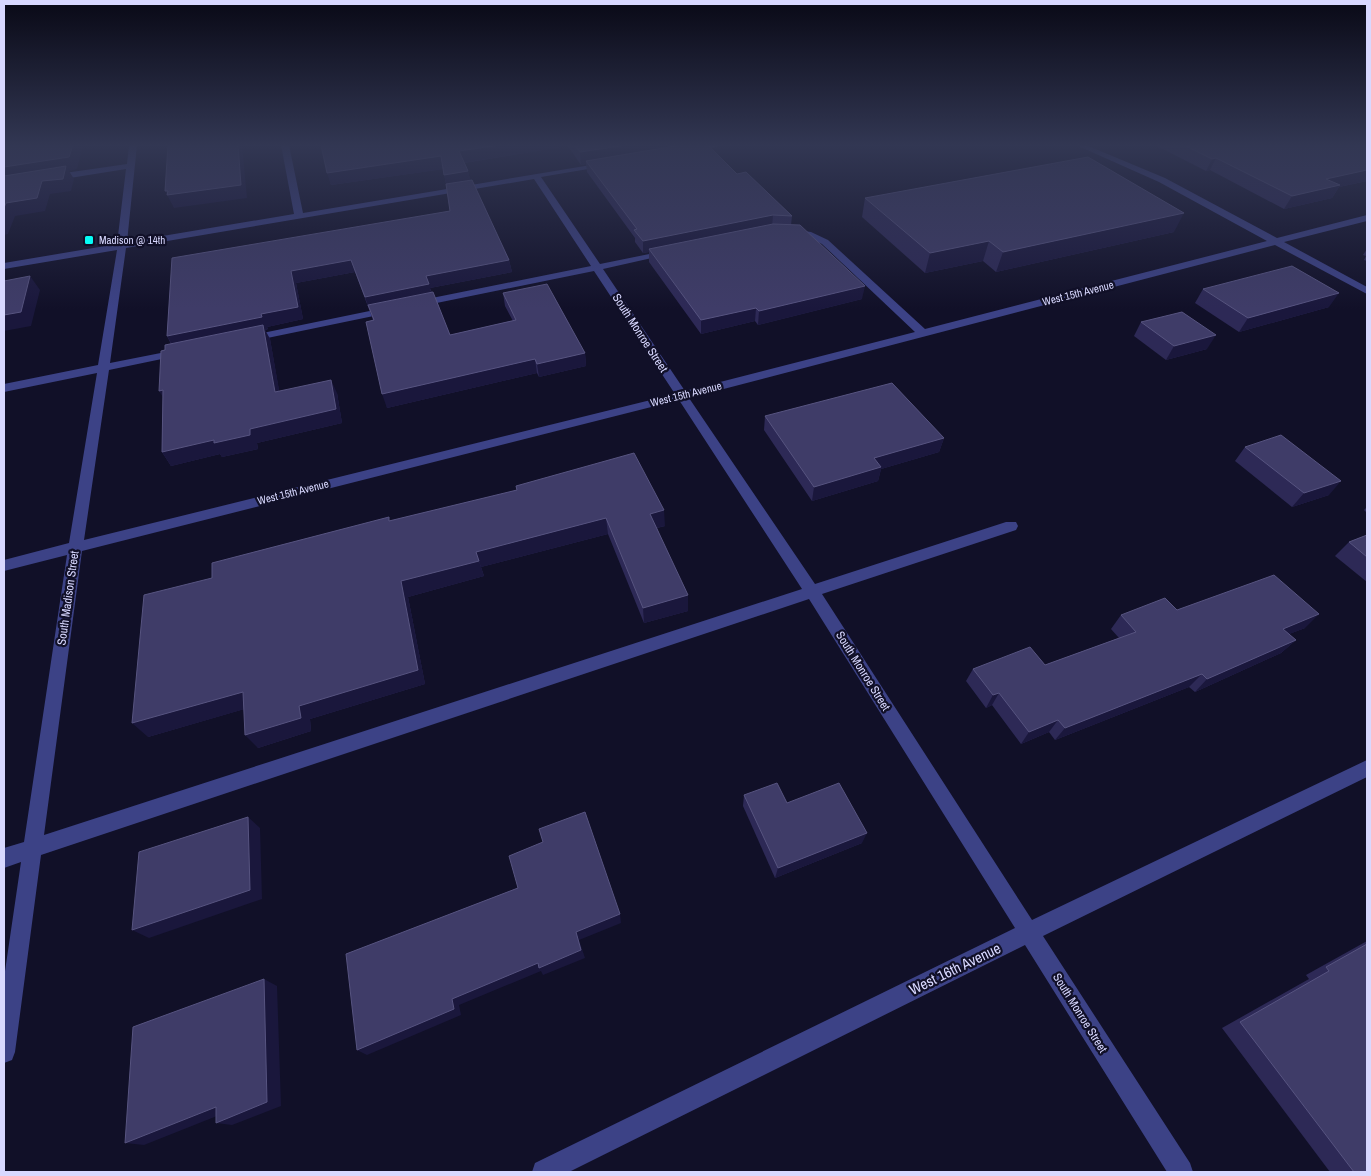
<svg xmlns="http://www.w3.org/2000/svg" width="1371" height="1176" viewBox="0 0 1371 1176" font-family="'Archivo Narrow',sans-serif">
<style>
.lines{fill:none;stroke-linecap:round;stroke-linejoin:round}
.minor{fill:#3c4286;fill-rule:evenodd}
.wall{fill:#2d2956}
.shaded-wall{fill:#1a173c}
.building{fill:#3f3c68;stroke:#575480}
.poi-dot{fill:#06fcf6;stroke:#111028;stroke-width:2}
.labels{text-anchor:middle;stroke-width:4.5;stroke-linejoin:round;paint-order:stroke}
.far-poi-label{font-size:11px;fill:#d8d8ff;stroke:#111028;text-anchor:start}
.far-street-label{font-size:11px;fill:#d8d8ff;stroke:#111028}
.street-label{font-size:12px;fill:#d8d8ff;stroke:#111028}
.near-street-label{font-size:15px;fill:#d8d8ff;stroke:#111028}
</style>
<rect width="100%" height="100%" fill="#111028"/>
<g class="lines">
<g class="minor">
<path d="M129 145H137L127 242 294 214 281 145H289L303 213 609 162V166H606L541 177 600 264 669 250 674 253 603 269 685 391 915 332 822 244 805 236 789 233V229L811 232 828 240 925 329 1267 241 1159 182 1076 145H1086L1165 178 1277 238 1367 215V221L1284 242 1367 287V294L1275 245 689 398 815 584 1006 522H1016L1018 526 1016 530 822 594 1032 920 1367 760V777L1043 936 1190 1163 1193 1172H1167L1025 945 569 1172H532L535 1163 1015 928 809 599 41 855 15 1052 12 1060 4 1063V978L21 862 4 868V848L24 842 67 555 4 571V560L69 543 97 373 4 392V384L98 365 117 250 4 269V263L117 244 126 169 51 181 47 178 51 175 127 164ZM534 179 591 266 417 301 412 304 417 307 594 271 675 394 84 540 109 370 181 355 187 352 181 349 110 363 126 248ZM679 400 802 589 44 835 82 551Z"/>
<path d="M708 145H725L690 152 686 150Z"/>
<path d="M389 307 394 310 393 312 248 342 242 339 248 336Z"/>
</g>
</g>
<g class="wall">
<path d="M321 145H708L737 174 792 216 791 225 862 299 758 325 755 321 701 334 649 262V252L643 253 635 242V238L587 172 586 164 581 165 568 146 464 163 468 171 470 180 509 260 512 272 430 288 450 335 513 321 505 306 503 293 585 353 586 366 539 377 537 373 387 408 373 320 355 272 296 283 303 319 267 327 268 329 265 330 270 339 279 391 337 393 342 423 257 443 258 449 222 457 220 454 171 466 162 452 165 350 171 344 167 336 450 211 446 184 443 169 331 185Z"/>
<path d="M1155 145H1367V181L1339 187 1332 198 1284 209 1210 170 1206 171Z"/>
<path d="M865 198 1174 232 996 272 983 261 925 273 862 217Z"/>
<path d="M1367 249V261L1364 260 1366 256 1363 255Z"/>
<path d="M1203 289 1329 307 1239 332 1195 303Z"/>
<path d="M1141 322 1207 349 1166 360 1134 336Z"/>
<path d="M765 416 944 438 939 452 881 469 878 481 812 501 764 430Z"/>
<path d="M1245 447 1329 495 1292 507 1235 461Z"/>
<path d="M516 486 665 526 657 528 688 611 644 623 608 534 481 567 484 576 408 597 425 684 310 719 311 731 258 748 244 709 148 737 212 578 390 521 517 490Z"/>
<path d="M1367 507V513L1364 510Z"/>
<path d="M1367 535V582L1335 556 1349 542Z"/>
<path d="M1177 610 1305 628 1289 634 1296 640 1281 653 1195 692 1189 687 1055 740 1049 732 1021 744 992 705 986 708 966 681 973 669 1045 665 1119 638 1111 629 1121 615Z"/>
<path d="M744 795 787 803 862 843 775 878 743 806Z"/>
<path d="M1367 941V1172H1330L1222 1028 1309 979 1306 975Z"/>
</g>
<g class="shaded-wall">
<path d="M73 145H83L77 169 69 171 74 179 71 191 50 194 45 211 15 216 8 234 4 235V167Z"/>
<path d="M238 145H242L247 198 174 208 165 191H168Z"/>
<path d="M500 145H567L568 146 462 163 459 151Z"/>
<path d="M627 145H697L586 161V164L581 165 580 152Z"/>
<path d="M441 156 444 169 331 185 327 173Z"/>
<path d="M1216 158 1210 170 1206 171 1212 159Z"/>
<path d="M1367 170V181L1339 187 1332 198 1284 209 1292 196 1326 179Z"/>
<path d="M468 171 471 183 447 187 444 175Z"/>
<path d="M1184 213 1174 232 996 272 1003 252Z"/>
<path d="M773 215 772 227 649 249V252L643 253V241Z"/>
<path d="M989 241 983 261 925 273 930 253Z"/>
<path d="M351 260 355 272 296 283 303 319 267 327 268 329 265 330 270 339 282 406 275 392 174 348 167 336 261 314 291 271Z"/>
<path d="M509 260 512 272 430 288 432 296 369 309 365 297 426 276Z"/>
<path d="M30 276 40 290 31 326 4 331V315Z"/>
<path d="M865 286 862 299 758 325 759 311Z"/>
<path d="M1339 293 1329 307 1239 332 1248 318Z"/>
<path d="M756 308 755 321 701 334V320Z"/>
<path d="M1216 335 1207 349 1166 360 1174 346Z"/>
<path d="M585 353 586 366 539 377 537 364Z"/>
<path d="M535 359 537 373 387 408 382 394Z"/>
<path d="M331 380 337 393 342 423 257 443 258 449 222 457 220 454 171 466 162 452 250 429Z"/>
<path d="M163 390 168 405 159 391Z"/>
<path d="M944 438 939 452 881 469 878 481 812 501 814 487 874 458Z"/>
<path d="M1341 481 1329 495 1292 507 1304 493Z"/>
<path d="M664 510 665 526 651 529 650 514Z"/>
<path d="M606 518 608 534 481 567 476 552Z"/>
<path d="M479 561 484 576 408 597 425 684 310 719 311 731 258 748 245 735 401 581Z"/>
<path d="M688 595V611L644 623 643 608Z"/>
<path d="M1319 614 1305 628 1269 642 1283 629Z"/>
<path d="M1296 640 1281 653 1195 692 1207 679Z"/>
<path d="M1202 674 1189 687 1055 740 1065 728Z"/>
<path d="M243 692 255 706 148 737 132 723Z"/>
<path d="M999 693 992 705 986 708 993 695Z"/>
<path d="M1058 720 1049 732 1021 744 1029 732Z"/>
<path d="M248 817 260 828 262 899 149 938 132 930Z"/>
<path d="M867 833 862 843 775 878 778 868Z"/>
<path d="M620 914 621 923 579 940 585 958 543 975 541 971 459 1005 461 1015 367 1055 357 1050 576 932Z"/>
<path d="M264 979 277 986 281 1106 232 1125 216 1123Z"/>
<path d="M216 1107 232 1110 144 1145 125 1143Z"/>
</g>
<g class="building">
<path d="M4 145H73L69 157 4 167Z"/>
<path d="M168 145H238L241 185 167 195 168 191H165Z"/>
<path d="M321 145H500L459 151 468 171 444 175 441 156 327 173Z"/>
<path d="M574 145H627L580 152Z"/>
<path d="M681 145H708L737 174 746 172 792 216 773 215 643 241 634 230 637 229 586 161Z"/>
<path d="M1184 145H1367V170L1326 179 1340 185 1292 196 1216 158 1212 159Z"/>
<path d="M1088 157 1184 213 1003 252 989 241 930 253 865 198Z"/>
<path d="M66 166 63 179 42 181 37 198 6 203 4 208V176Z"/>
<path d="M472 180 509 260 426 276 429 284 365 297 351 260 291 271 298 307 261 314 262 317 167 336 172 258 450 211 446 184Z"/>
<path d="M773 224 800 225 865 286 759 311 756 308 701 320 649 249Z"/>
<path d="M1292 266 1339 293 1248 318 1203 289Z"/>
<path d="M30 276 21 312 4 315V281Z"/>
<path d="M547 284 585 353 537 364 535 359 382 394 366 322 374 320 368 305 433 292 450 335 516 320 503 293Z"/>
<path d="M1182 312 1216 335 1174 346 1141 322Z"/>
<path d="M263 325 275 392 331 380 336 409 250 429V435L214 443V440L162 452 163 390 159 391 161 351 165 350V345Z"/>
<path d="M892 383 944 438 874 458 881 467 814 487 765 416Z"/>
<path d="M1281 435 1341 481 1304 493 1245 447Z"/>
<path d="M634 453 664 510 650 514 688 595 643 608 606 518 476 552 479 561 401 581 418 670 299 706 301 718 245 735 243 692 132 723 144 595 212 578V563L389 517V521L517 490 516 486Z"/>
<path d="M1367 535V557L1349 542Z"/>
<path d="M1274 575 1319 614 1283 629 1296 640 1207 679 1202 674 1065 728 1058 720 1029 732 999 693 993 695 973 669 1030 647 1045 665 1136 632 1121 615 1165 598 1177 610Z"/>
<path d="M777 783 787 803 839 783 867 833 778 868 744 795Z"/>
<path d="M585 812 620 914 576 932 581 950 539 968 538 963 452 999 454 1009 357 1050 346 954 518 888 509 856 543 842 539 829Z"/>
<path d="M248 817 250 890 132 930 139 852Z"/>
<path d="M1367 944V1172H1354L1240 1022 1329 971 1326 967Z"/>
<path d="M264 979 267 1102 216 1123V1107L125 1143 133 1027Z"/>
</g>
<linearGradient id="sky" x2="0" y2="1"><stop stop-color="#090916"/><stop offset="0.47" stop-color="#323753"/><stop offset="1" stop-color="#323753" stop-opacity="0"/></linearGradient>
<rect width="1371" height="309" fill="url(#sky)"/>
<rect class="poi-dot" x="84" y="235" width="10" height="10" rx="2.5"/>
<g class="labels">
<g class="far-poi-label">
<text x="99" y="244">Madison @ 14th</text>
</g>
<g class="far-street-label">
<text transform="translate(1078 293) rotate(-14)" y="4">West 15th Avenue</text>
<text transform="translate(686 394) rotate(-14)" y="4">West 15th Avenue</text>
<text transform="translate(293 492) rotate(-14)" y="4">West 15th Avenue</text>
</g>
<g class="street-label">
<text transform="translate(640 333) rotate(57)" y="4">South Monroe Street</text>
<text transform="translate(68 598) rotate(-82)" y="4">South Madison Street</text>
<text transform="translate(863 671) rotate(58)" y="4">South Monroe Street</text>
<text transform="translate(1080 1013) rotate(58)" y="4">South Monroe Street</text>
</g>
<g class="near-street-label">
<text transform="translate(955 969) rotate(-26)" y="5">West 16th Avenue</text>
</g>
</g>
<rect width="1371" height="1176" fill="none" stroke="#d8d8ff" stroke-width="10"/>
</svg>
